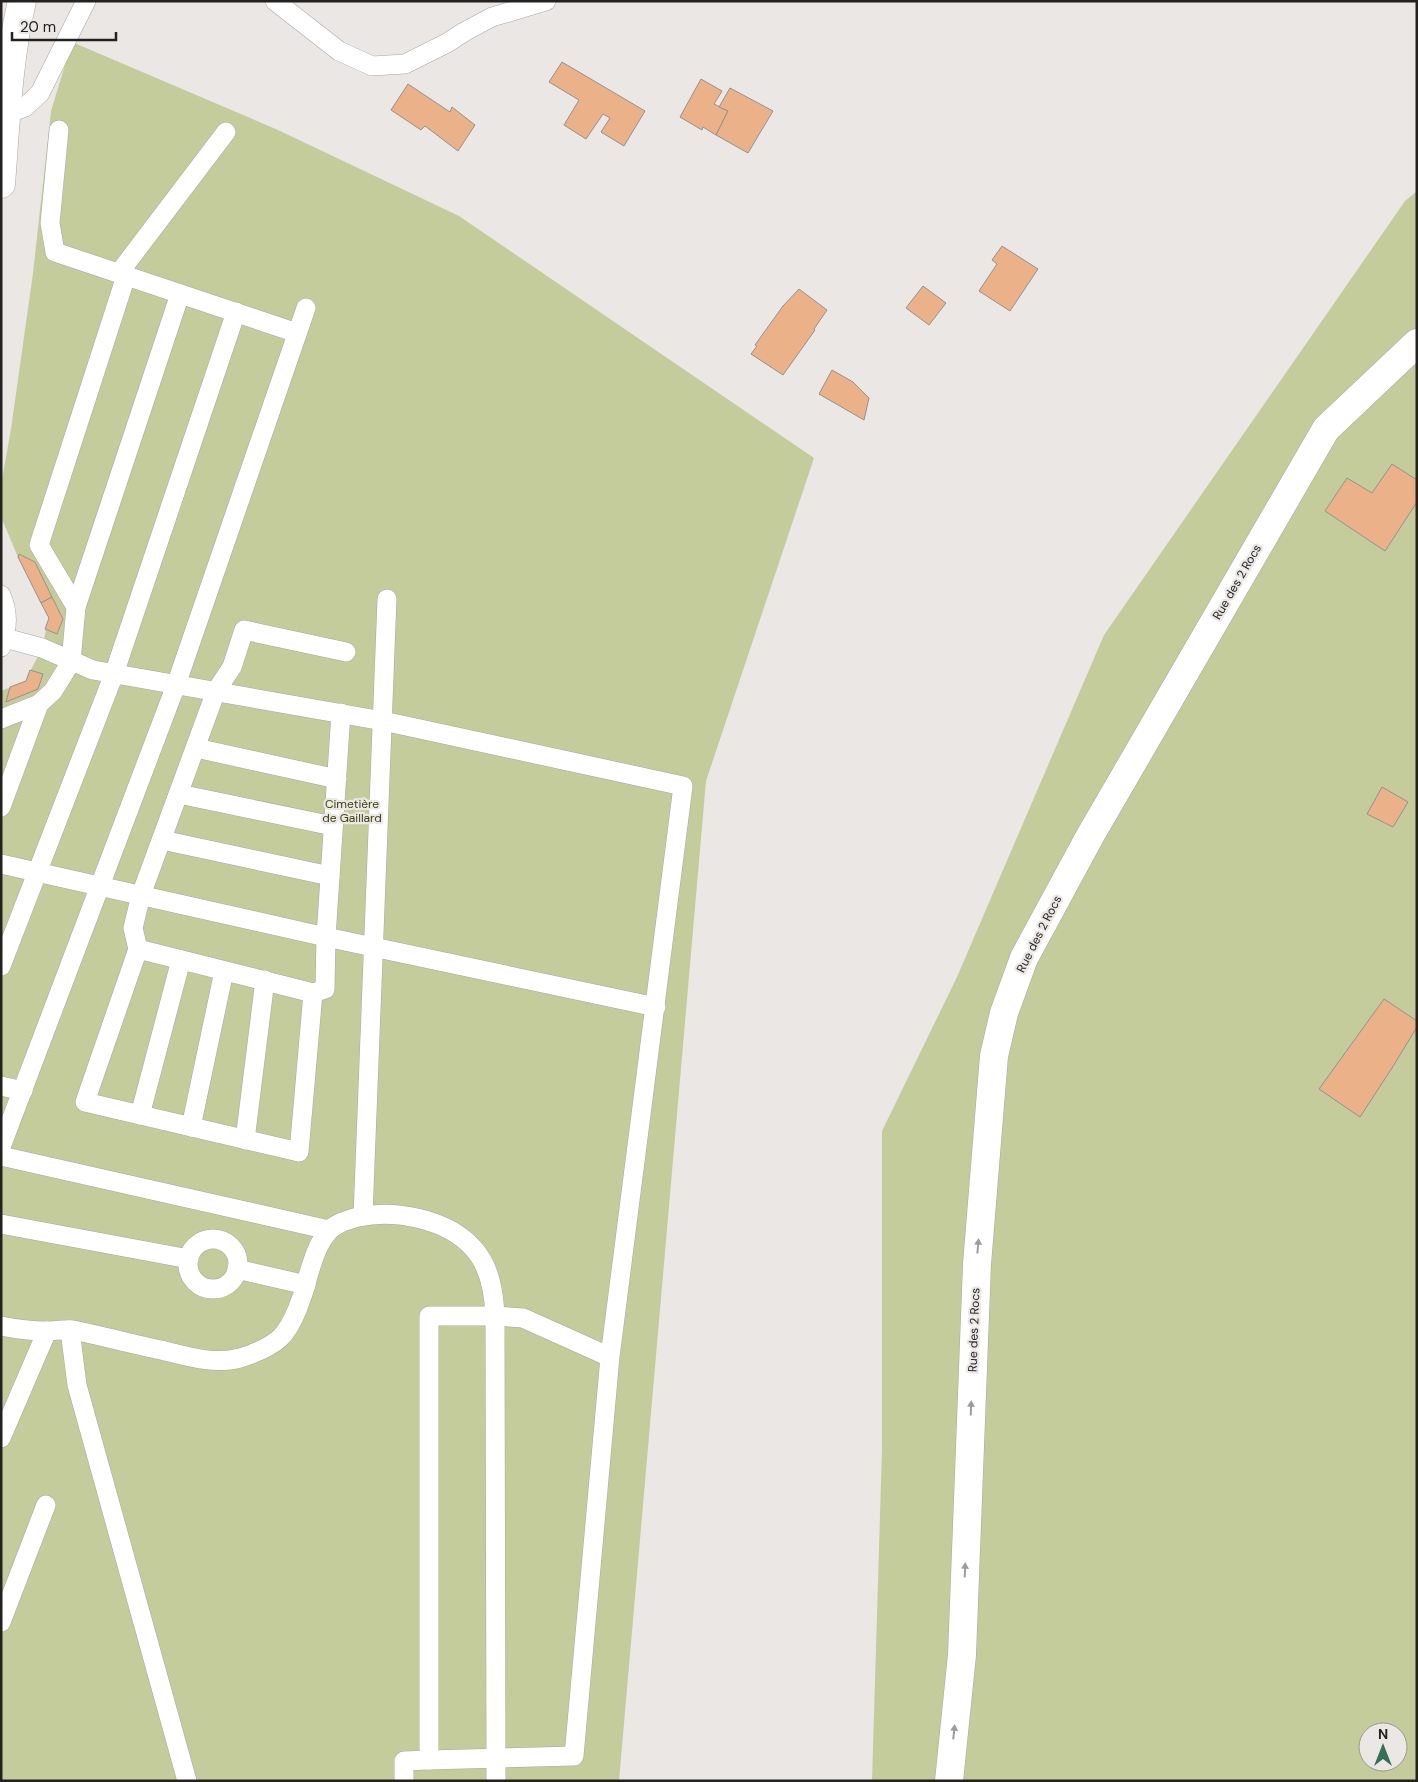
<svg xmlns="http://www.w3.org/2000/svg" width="1418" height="1782" viewBox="0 0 1418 1782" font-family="'DM Sans',sans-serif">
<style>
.green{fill:#c5cc9b;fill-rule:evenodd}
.building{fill:#ebb289;stroke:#94918f}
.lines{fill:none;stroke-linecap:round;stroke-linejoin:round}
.service-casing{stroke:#a9a6a4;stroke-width:20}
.minor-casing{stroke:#a9a6a4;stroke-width:29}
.tertiary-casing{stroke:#a9a6a4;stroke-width:29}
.service{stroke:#fff;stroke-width:19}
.minor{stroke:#fff;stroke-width:28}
.tertiary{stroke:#fff;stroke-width:28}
.oneway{fill:#9c9c9b}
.labels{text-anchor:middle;stroke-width:4.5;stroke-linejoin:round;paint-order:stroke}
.street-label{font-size:12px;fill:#232221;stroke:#ebe7e5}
.park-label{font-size:12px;fill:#3c4110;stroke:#ebe7e5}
</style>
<rect width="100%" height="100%" fill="#ebe7e5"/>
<g class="green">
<path d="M72 42 278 130 459 216 814 458 706 781 619 1781H1V691L26 681C30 670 36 661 41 650 45 641 45 629 49 618L18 557 1 517V485L11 429 33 273 51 111Z"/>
<path d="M1417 191V1781H872L882 1449V1131L957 977 1104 635 1405 201ZM1368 1732H1398V1762H1368Z"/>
</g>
<g class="building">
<path d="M562 62 645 111 624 146 601 132 610 118 603 114 586 139 564 125 579 100 549 82Z"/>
<path d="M701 79 722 91 714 104 728 111 716 135 703 127 702 130 680 117Z"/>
<path d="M408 84 450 112 452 107 475 125 458 151 425 126 421 130 391 110Z"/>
<path d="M730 88 773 111 748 153 716 135 728 111 719 107Z"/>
<path d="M1002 246 1038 269 1010 311 979 291 997 264 992 260Z"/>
<path d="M923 286 946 303 929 325 906 308Z"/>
<path d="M799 289 827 310 814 329 815 330 783 375 751 354 757 346 755 345 783 306Z"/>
<path d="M832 370 853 382 869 398 864 420 819 394Z"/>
<path d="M1392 464 1417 480V502L1385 551 1325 511 1347 478 1372 493Z"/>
<path d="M19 554 35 562 52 597 41 603 18 557Z"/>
<path d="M52 597 63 619 57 634 45 629 49 618 41 603Z"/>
<path d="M30 670 43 674 38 689 6 702 10 687 26 681Z"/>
<path d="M1382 787 1408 802 1393 827 1367 814Z"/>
<path d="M1384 999 1417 1021V1027L1392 1068 1360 1117 1319 1089Z"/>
</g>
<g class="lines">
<defs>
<g id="service">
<path d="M275 1 339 51 372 66 405 64 447 43 464 32 492 17 546 1"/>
<path d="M6 114 25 107 40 93 86 1"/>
<path d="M59 130 50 223 55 252 297 333"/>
<path d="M119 273 226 132"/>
<path d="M1 595C9 613 8 629 1 647"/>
<path d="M76 607 180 294"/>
<path d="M5 638 42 648 93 670 383 721 683 786 610 1357 574 1756 429 1760V1316H495L523 1318 610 1357"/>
<path d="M341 713 326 937 325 989 313 993 299 1152 85 1102 138 949 133 928 141 895 216 691 232 667 244 630 346 652"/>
<path d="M1 719 39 704 53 691 71 662 76 607 39 545 126 276"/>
<path d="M196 748 337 779"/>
<path d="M179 794 333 826"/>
<path d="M1 807 39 704"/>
<path d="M162 840 330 876"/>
<path d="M1 864 326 937 656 1007"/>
<path d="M138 949 313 993"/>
<path d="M1 966 114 674 236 312"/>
<path d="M1 1086 23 1091"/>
<path d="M140 1115 181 960"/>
<path d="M191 1127 224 971"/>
<path d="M245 1140 265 980"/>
<path d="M1 1147 176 685 306 308"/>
<path d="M1 1156 329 1230"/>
<path d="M363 1216 387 599"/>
<path d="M1 1224 189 1259"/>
<circle cx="213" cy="1264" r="25"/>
<path d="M237 1269 306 1285"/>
<path d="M1 1326C16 1329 31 1331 46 1331 55 1331 64 1329 73 1330 102 1336 132 1344 161 1350 186 1356 214 1365 240 1358 253 1354 270 1347 280 1338 293 1326 304 1294 308 1276 313 1261 317 1244 328 1232 335 1223 348 1220 358 1217 395 1209 448 1219 474 1249 490 1267 494 1292 495 1316L496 1781"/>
<path d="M70 1330 77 1385 187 1781"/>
<path d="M1 1438 47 1331"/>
<path d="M1 1622 46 1505"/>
<path d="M404 1781V1761L429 1760"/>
</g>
<path id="minor" d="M949 1781 962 1655 977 1264 994 1056 1004 1013 1024 958 1090 836 1326 429 1417 343"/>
<path id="tertiary" d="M1 184C6 123 8 61 22 1"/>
</defs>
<use href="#service" class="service-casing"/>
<use href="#minor" class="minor-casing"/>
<use href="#tertiary" class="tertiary-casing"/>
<use href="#service" class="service"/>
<use href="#minor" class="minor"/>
<use href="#tertiary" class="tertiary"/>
</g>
<defs><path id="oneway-solid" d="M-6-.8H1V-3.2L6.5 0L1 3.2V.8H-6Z" transform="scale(1.25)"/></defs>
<g class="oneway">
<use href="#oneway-solid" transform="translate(978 1246) rotate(-85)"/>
<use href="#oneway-solid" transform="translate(971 1408) rotate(-88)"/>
<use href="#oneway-solid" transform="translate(965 1570) rotate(-88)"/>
<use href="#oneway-solid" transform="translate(954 1732) rotate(-84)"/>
</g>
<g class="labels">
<g class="street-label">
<text transform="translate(1237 582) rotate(-60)" y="4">Rue des 2 Rocs</text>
<text transform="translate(1039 934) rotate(-63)" y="4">Rue des 2 Rocs</text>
<text transform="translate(974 1330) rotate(-88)" y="4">Rue des 2 Rocs</text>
</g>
<g class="park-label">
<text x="352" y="808">Cimetière<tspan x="352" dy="14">de Gaillard</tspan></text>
</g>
</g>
<rect width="1418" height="1782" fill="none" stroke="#232221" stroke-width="5"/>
<g transform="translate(1383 1747)"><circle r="24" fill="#ebe7e5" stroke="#9b9897"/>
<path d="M0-4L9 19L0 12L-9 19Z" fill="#377058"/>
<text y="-8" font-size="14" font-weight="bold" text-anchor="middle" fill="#232221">N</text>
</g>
<path d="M12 32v8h104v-8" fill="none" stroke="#232221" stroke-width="2.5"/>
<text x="20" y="32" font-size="15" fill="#232221" stroke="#ebe7e5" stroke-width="4" paint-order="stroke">20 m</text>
</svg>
